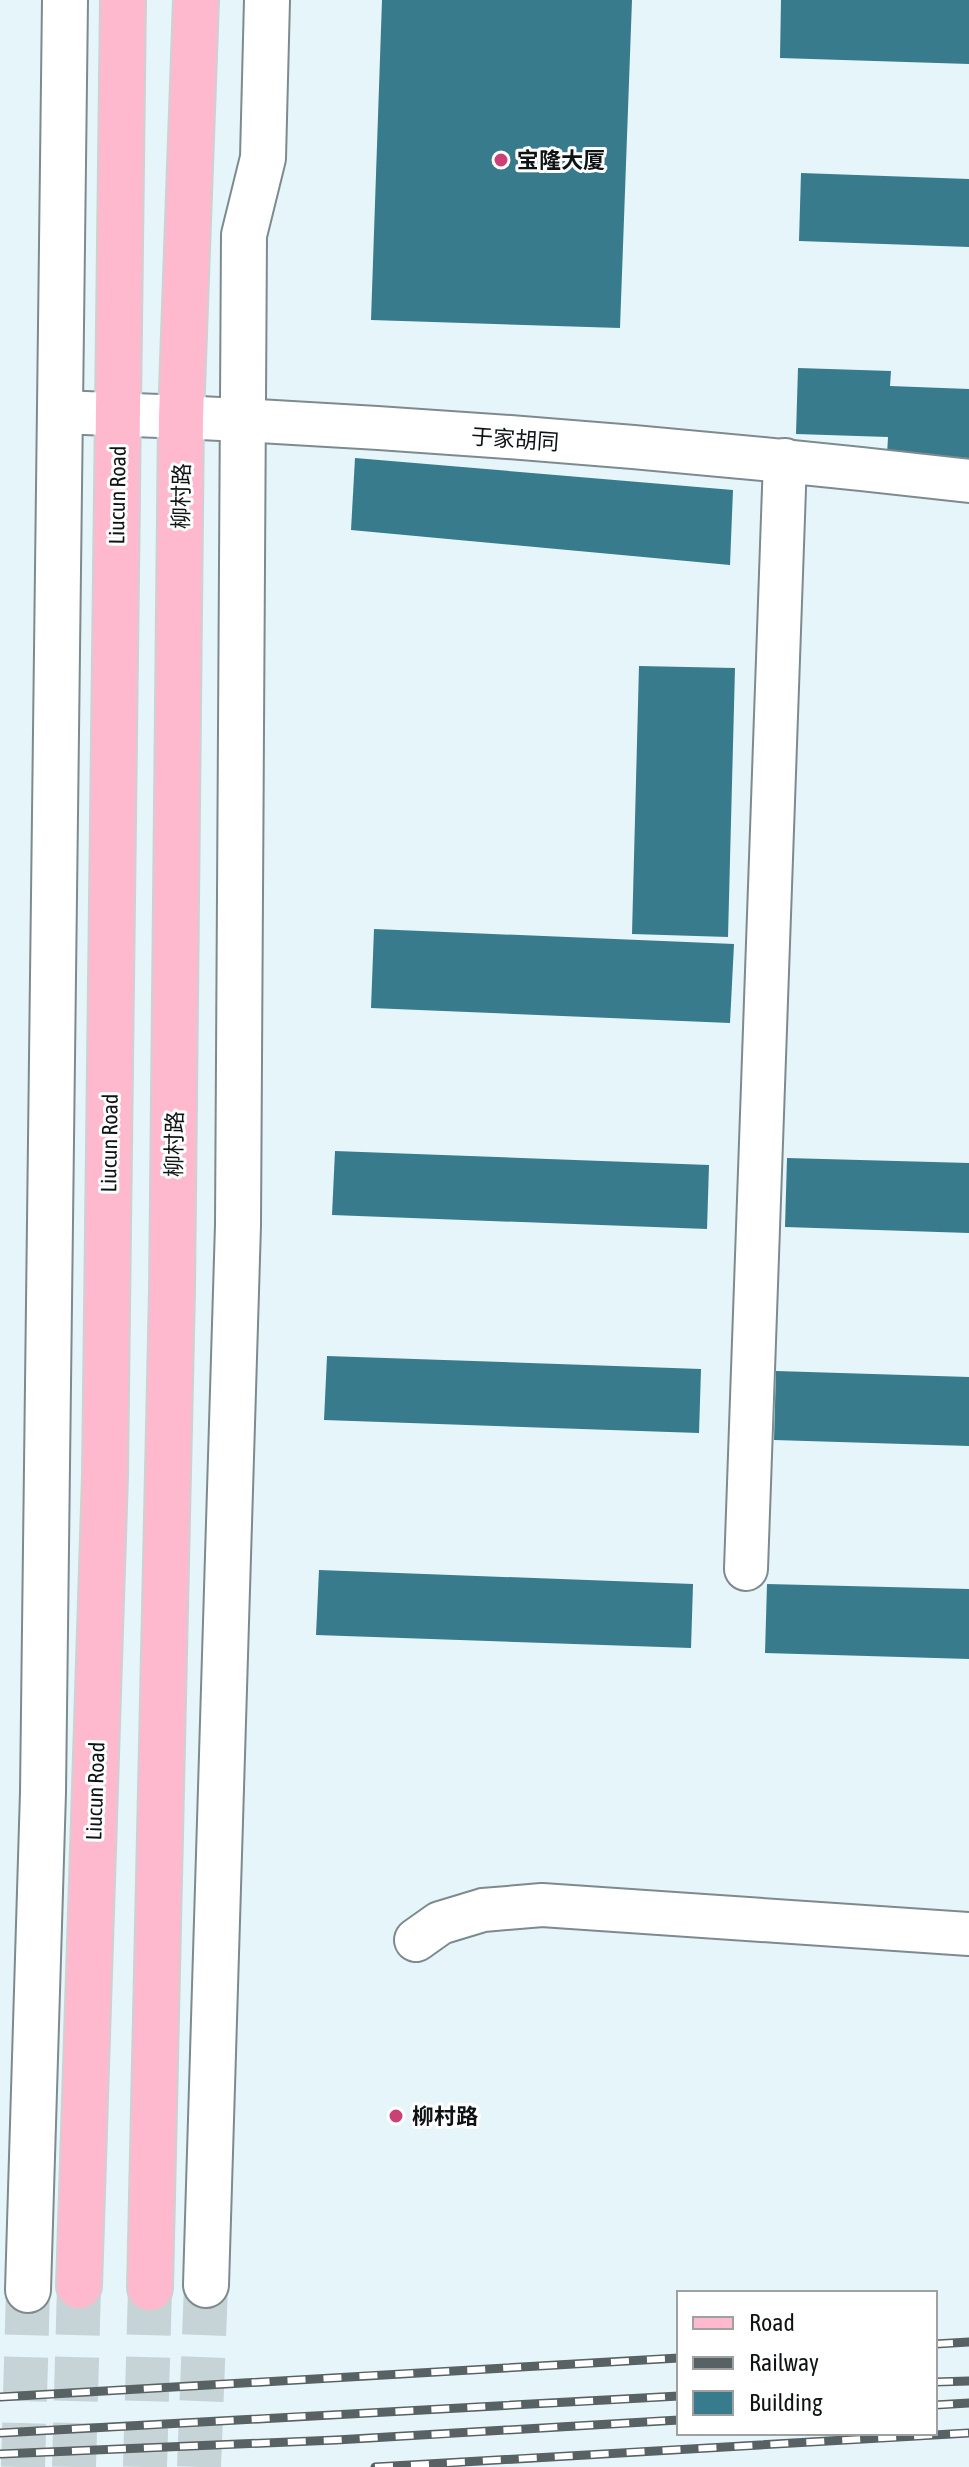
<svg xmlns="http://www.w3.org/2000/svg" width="969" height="2467" viewBox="0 0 969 2467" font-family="'Asap Condensed','Noto Sans SC',sans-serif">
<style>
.building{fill:#387b8d}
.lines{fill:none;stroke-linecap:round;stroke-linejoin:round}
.tertiary-tunnel{stroke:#c6d3d7;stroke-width:44;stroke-dasharray:44 22;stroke-linecap:butt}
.primary-tunnel{stroke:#c6d3d7;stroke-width:44;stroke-dasharray:44 22;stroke-linecap:butt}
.minor-casing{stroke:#7d8a8e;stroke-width:46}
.tertiary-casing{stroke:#7d8a8e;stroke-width:48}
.primary-casing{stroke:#cfd0d0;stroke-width:48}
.minor{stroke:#fff;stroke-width:42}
.tertiary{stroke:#fff;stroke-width:44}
.primary{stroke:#feb9cf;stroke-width:44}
.rail-casing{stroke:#586163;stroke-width:9}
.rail{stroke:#fff;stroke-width:6;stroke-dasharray:18;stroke-linecap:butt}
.poi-dot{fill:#cb4176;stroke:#fff;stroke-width:3}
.labels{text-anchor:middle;stroke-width:6;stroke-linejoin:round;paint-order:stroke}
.poi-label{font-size:22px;font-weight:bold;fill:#0e1314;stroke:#fff;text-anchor:start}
.street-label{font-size:22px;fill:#0e1314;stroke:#fff}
</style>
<rect width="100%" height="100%" fill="#e6f5f9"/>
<g class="building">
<path d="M382 0H632L620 328 371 320Z"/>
<path d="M781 0H969V64L780 58Z"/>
<path d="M801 173 969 179V247L799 241Z"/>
<path d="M798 368 891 371 890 386 969 389V458L887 455 888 437 796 434Z"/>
<path d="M355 458 733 490 730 565 351 530Z"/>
<path d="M639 666 735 668 728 937 632 934Z"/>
<path d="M374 929 734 944 730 1023 371 1008Z"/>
<path d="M335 1151 709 1165 707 1229 332 1215Z"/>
<path d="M787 1158 969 1163V1233L785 1227Z"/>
<path d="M327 1356 701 1369 699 1433 324 1420Z"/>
<path d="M776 1371 969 1377V1446L774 1440Z"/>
<path d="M319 1570 693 1584 691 1648 316 1635Z"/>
<path d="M767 1584 969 1589V1659L765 1653Z"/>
</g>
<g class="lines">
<g class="tertiary-tunnel">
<path d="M23 2467 28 2290"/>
<path d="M199 2467 206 2285"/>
</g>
<g class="primary-tunnel">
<path d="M74 2467 79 2286"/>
<path d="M145 2467 150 2288"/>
</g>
<defs>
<g id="minor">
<path d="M60 412C363 423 668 446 969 481"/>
<path d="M746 1569 785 460"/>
<path d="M416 1940 440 1923 483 1910 542 1905 969 1934"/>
</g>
<g id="tertiary">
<path d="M206 2285 238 1225 244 235 263 158 267 0"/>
<path d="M28 2290 43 1792 65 0"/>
</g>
<g id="primary">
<path d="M79 2286 105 1475 123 0"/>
<path d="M150 2288 172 1291 181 417 196 0"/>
</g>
</defs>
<use href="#minor" class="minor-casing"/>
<use href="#tertiary" class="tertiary-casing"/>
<use href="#primary" class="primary-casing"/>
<use href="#minor" class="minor"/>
<use href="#tertiary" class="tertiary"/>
<use href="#primary" class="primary"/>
<defs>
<g id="rail">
<path d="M935 2344 969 2342"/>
<path d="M935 2382 969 2381"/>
<path d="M0 2397 679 2358"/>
<path d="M935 2405 969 2403"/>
<path d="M0 2433 679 2396"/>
<path d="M0 2454 336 2440 679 2420"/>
<path d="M375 2467 969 2433"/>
</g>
</defs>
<use href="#rail" class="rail-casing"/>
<use href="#rail" class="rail"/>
</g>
<g class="poi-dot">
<circle cx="501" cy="160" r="8"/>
<circle cx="396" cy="2116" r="8"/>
</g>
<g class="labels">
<g class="poi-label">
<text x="517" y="168">宝隆大厦</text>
<text x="412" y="2124">柳村路</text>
</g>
<g class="street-label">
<text transform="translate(515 439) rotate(4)" y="8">于家胡同</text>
<text transform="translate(117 495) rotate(-89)" y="8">Liucun Road</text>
<text transform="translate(181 496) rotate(-89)" y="8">柳村路</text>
<text transform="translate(109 1143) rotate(-89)" y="8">Liucun Road</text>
<text transform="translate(174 1144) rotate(-89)" y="8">柳村路</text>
<text transform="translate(95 1791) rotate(-88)" y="8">Liucun Road</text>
</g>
</g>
<rect x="677" y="2291" width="260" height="144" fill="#ffffff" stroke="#9fa1a1" stroke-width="2"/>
<rect x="693" y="2317" width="40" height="12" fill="#feb9cf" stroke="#9fa1a1" stroke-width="2"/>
<text x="749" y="2331" font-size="24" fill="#0e1314">Road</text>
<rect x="693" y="2357" width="40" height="12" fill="#586163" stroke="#9fa1a1" stroke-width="2"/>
<text x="749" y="2371" font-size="24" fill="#0e1314">Railway</text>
<rect x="693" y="2391" width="40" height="24" fill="#387b8d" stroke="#9fa1a1" stroke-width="2"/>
<text x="749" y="2411" font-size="24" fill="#0e1314">Building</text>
</svg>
